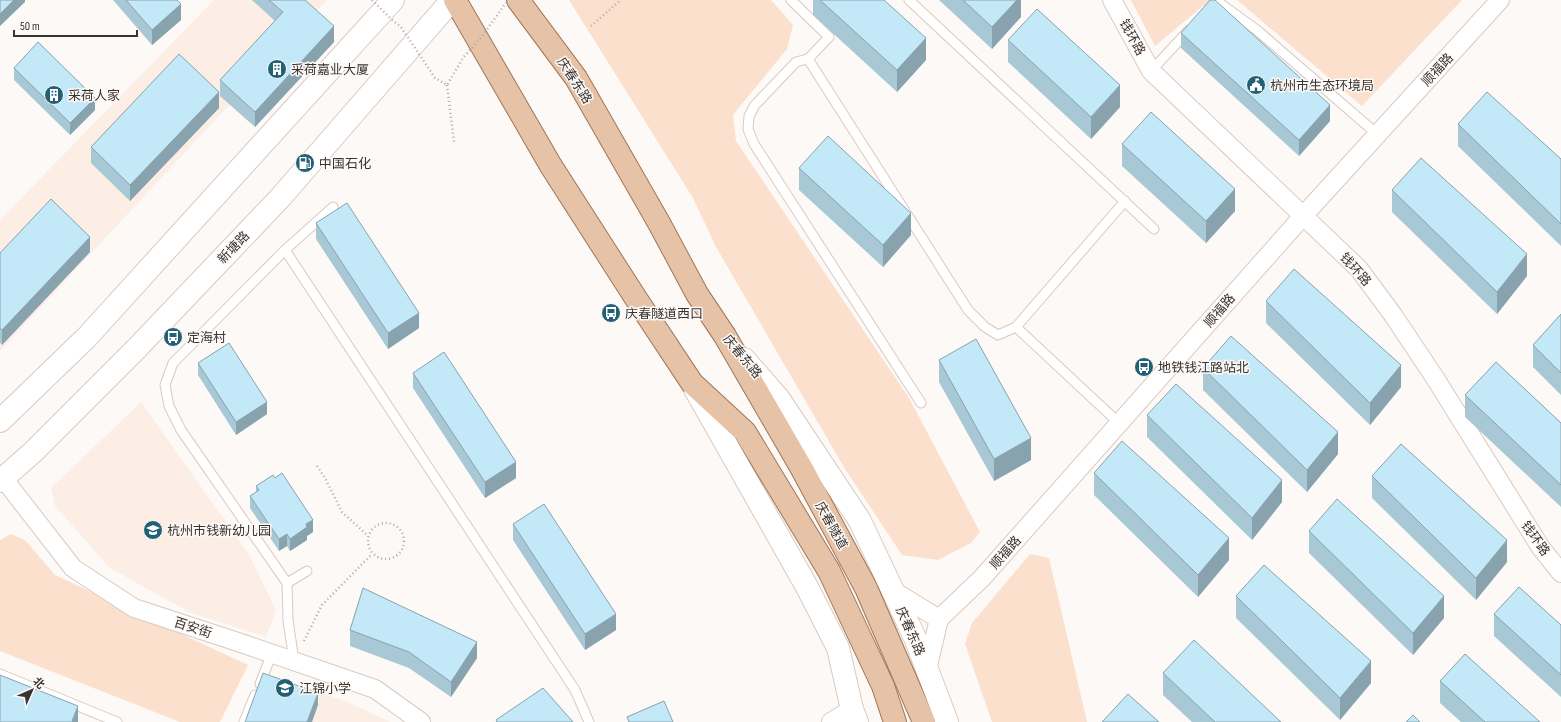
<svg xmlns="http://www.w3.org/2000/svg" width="1561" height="722" viewBox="0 0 1561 722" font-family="'Sofia Sans Condensed','Noto Sans SC',sans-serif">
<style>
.built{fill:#fceee4}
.green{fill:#fbe0cd}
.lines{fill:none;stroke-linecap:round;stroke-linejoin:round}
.service-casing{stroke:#dacabf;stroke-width:11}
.minor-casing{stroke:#dacabf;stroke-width:20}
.secondary-casing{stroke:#dacabf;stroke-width:24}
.primary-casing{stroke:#9f7658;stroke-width:24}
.path{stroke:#aea9a7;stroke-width:2.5;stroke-dasharray:1 3;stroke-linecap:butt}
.service{stroke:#fff;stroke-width:9}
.minor{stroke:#fff;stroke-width:18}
.secondary{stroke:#fff;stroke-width:22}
.primary{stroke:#e6c2a7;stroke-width:22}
.path-bridge{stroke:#aea9a7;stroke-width:2.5;stroke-dasharray:1 3;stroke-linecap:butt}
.wall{fill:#a8c8d5}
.shaded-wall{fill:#88a2ae}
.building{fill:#c3e8f8;stroke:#88a2ae}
.labels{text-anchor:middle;stroke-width:3;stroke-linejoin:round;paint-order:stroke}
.street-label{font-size:13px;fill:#3a3430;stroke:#fdf9f7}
.poi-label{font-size:13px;fill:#3a3430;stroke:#fdf9f7;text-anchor:start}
</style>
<rect width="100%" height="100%" fill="#fdf9f7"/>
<g class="built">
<path d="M214 0H327L0 351V220Z"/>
<path d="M141 402 248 553 276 610 266 637 191 613 110 568 55 506 51 488Z"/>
<path d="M267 674 348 702 390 722H252Z"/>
</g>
<g class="green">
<path d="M569 0H771L793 25 787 49 733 115 736 141 909 398 980 532 971 543 938 560 902 555 845 469 716 247 693 198Z"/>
<path d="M1131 0H1210L1155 46Z"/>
<path d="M1237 0H1462L1362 106Z"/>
<path d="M11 534 25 540 55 575 248 665 220 722H180L0 651V540Z"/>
<path d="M1030 554 1049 558 1087 722H992L965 644 972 623Z"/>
</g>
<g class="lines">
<defs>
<g id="service">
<path d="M791 0 829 37 808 59 968 310 985 327 998 335 1016 327 1125 201"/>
<path d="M909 0 1154 229"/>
<path d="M1209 9 1217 1 1258 31 1377 134"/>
<path d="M808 59 796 62 755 105 749 116 748 129 754 144 921 403"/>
<path d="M1151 71 1189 30"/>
<path d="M285 250 575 690 589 722"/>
<path d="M1016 327 1119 423"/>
<path d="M287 583 307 571"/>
<path d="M294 661 288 620 287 583 181 430 169 406 165 385 173 363 285 250 333 207"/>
<path d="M0 674 117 722"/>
<path d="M260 684 272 653"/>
<path d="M244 722 255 695"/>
</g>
<g id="minor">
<path d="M1112 0 1151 71 1359 269 1393 315 1435 378 1541 548 1561 573"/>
<path d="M3 478 73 568 134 608 238 642 375 689 421 722"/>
<path d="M892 590 939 619"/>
<path d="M939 619 982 578 1303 216 1500 0"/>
<path d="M927 670 939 619"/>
<path d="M831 722 852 709"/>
</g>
<g id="secondary">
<path d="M744 359 779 399 860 521 916 640 947 722"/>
<path d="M695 389 807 587 838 648 852 709 857 722"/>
<path d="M0 421 87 337 393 0"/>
<path d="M0 481 32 453 138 347 280 198 452 0"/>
</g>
<g id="primary">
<path d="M455 0 551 166 635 297 692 383 745 432 829 571 883 686 895 722"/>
<path d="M518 0 576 78 659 223 697 294 725 336 802 469 866 588 924 722"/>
</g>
</defs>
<use href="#service" class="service-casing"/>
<use href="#minor" class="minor-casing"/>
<use href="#secondary" class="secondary-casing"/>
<use href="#primary" class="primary-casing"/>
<g class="path">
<path d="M591 26 621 0"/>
<path d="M447 85 454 142"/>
<path d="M317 466 325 478 342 512 368 536"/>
<circle cx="386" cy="541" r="18"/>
<path d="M304 641 322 605 372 554"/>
</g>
<use href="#service" class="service"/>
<use href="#minor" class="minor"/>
<use href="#secondary" class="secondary"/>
<use href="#primary" class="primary"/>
<path class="path-bridge" d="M372 0 390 18 401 27 435 78 447 85 463 58 483 35 508 0"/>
</g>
<g class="wall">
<path d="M113 0H177L181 20 152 45Z"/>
<path d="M252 0H305L334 42 255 127 220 96V80L275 21Z"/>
<path d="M813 0H884L926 60 897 92 813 15Z"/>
<path d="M939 0H1021V17L992 49Z"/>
<path d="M1181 33 1330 121 1299 156 1181 48Z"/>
<path d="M1008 40 1120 107 1091 139 1008 62Z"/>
<path d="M14 68 95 110 70 135 14 80Z"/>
<path d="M219 108 130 201 91 163V147Z"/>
<path d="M1458 124 1561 159V246L1458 146Z"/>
<path d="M1122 144 1235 211 1206 243 1122 166Z"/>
<path d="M799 168 911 235 883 267 799 190Z"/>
<path d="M1392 190 1527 276 1497 314 1392 212Z"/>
<path d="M316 223 419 328 388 349 316 239Z"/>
<path d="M90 252 2 345 0 343V253Z"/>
<path d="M1266 301 1401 387 1370 425 1266 323Z"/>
<path d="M1561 314V395L1533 367V345Z"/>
<path d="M939 360 1031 460 994 481 939 382Z"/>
<path d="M198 363 267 414 236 435 198 375Z"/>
<path d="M1203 368 1338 454 1307 492 1203 390Z"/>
<path d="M413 373 516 478 485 498 413 388Z"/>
<path d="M1465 395 1561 423V507L1465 417Z"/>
<path d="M1147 415 1282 502 1252 540 1147 437Z"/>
<path d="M1094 473 1229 560 1198 597 1094 495Z"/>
<path d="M1372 476 1507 562 1476 600 1372 498Z"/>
<path d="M256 486 313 532 307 536V540L290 551 287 546 279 551 250 508V496L256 492Z"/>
<path d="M513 524 616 630 585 650 513 540Z"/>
<path d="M1309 531 1444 618 1413 655 1309 553Z"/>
<path d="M1236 596 1371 683 1340 720 1236 618Z"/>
<path d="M1494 614 1561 625V697L1494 636Z"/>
<path d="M350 630 477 658 451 697 409 668 350 646Z"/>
<path d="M1163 673 1281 722H1192L1163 695Z"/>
<path d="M1440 681 1540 722H1461L1440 703Z"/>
</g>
<g class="shaded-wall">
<path d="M14 0H25V2L0 26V14Z"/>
<path d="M1017 0H1021V17L992 49V27Z"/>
<path d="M181 4V20L152 45V30Z"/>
<path d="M334 26V42L255 127V112Z"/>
<path d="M926 38V60L897 92V70Z"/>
<path d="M1120 85V107L1091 139V117Z"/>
<path d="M219 92V108L130 201V185Z"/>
<path d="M95 98V110L70 135V123Z"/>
<path d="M1330 105V121L1299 156V140Z"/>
<path d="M1235 189V211L1206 243V221Z"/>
<path d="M911 213V235L883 267V245Z"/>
<path d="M90 237V252L2 345V330Z"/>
<path d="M1527 254V276L1497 314V292Z"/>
<path d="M419 313V328L388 349V333Z"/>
<path d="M1401 365V387L1370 425V403Z"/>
<path d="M267 402V414L236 435V422Z"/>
<path d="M1338 432V454L1307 492V470Z"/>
<path d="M1031 438V460L994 481V459Z"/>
<path d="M516 462V478L485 498V482Z"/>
<path d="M1282 480V502L1252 540V518Z"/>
<path d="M313 520V532L307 536V540L290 551V539L306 524Z"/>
<path d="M287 534V546L279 551V539Z"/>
<path d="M1229 538V560L1198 597V575Z"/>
<path d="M1507 540V562L1476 600V578Z"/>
<path d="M1444 596V618L1413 655V633Z"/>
<path d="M616 614V630L585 650V634Z"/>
<path d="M477 642V658L451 697V682Z"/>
<path d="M1371 661V683L1340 720V698Z"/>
<path d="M318 693V705L312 722H307Z"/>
<path d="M78 706V722H72Z"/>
</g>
<g class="building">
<path d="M0 0H14L0 14Z"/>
<path d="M126 0H177L181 4 152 30Z"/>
<path d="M269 0H305L334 26 255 112 220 80 283 12Z"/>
<path d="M820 0H884L926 38 897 70Z"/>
<path d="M963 0H1017L992 27Z"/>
<path d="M1210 0H1215L1330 105 1299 140 1181 33Z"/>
<path d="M1037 9 1120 85 1091 117 1008 40Z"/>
<path d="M38 42 95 98 70 123 14 68Z"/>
<path d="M179 54 219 92 130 185 91 147Z"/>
<path d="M1487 92 1561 159V224L1458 124Z"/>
<path d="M1151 112 1235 189 1206 221 1122 144Z"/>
<path d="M828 136 911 213 883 245 799 168Z"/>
<path d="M1421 158 1527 254 1497 292 1392 190Z"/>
<path d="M51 199 90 237 2 330 0 328V253Z"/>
<path d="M347 203 419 313 388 333 316 223Z"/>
<path d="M1294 269 1401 365 1370 403 1266 301Z"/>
<path d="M1561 314V373L1533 345Z"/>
<path d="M1231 336 1338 432 1307 470 1203 368Z"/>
<path d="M976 339 1031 438 994 459 939 360Z"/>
<path d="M229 343 267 402 236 422 198 363Z"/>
<path d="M444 352 516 462 485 482 413 373Z"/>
<path d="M1496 362 1561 423V485L1465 395Z"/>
<path d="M1176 384 1282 480 1252 518 1147 415Z"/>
<path d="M1122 441 1229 538 1198 575 1094 473Z"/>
<path d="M1401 444 1507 540 1476 578 1372 476Z"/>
<path d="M282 473 313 520 306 524 307 527 290 539 287 534 279 539 250 496 259 490 256 486 273 475 275 478Z"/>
<path d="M1337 499 1444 596 1413 633 1309 531Z"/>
<path d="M544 504 616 614 585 634 513 524Z"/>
<path d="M1264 565 1371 661 1340 698 1236 596Z"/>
<path d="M1519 587 1561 625V675L1494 614Z"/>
<path d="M363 588 477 642 451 682 409 652 350 630Z"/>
<path d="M1194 640 1281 722H1215L1163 673Z"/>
<path d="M1465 654 1540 722H1485L1440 681Z"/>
<path d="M263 673 318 693 307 722H245Z"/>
<path d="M0 675 78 706 72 721 73 722H0Z"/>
<path d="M543 688 573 722H497L496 720Z"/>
<path d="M1128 694 1159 722H1102Z"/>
<path d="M664 701 673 722H629L627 717Z"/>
<path d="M1413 715 1420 722H1406Z"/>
</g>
<defs>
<symbol id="building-disc" viewBox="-11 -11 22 22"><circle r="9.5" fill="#226076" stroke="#fdf9f7"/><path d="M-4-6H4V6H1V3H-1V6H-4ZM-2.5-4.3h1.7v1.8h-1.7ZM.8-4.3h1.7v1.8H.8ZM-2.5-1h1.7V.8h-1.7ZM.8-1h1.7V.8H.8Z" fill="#fff"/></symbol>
<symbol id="civic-disc" viewBox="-11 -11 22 22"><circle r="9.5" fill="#226076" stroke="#fdf9f7"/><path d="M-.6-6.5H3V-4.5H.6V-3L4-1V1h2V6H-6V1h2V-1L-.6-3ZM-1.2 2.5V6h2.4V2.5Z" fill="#fff"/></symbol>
<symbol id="fuel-disc" viewBox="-11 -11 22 22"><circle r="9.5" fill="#226076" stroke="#fdf9f7"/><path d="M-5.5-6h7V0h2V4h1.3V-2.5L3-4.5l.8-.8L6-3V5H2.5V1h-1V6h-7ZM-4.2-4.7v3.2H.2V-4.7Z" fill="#fff"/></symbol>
<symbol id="bus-disc" viewBox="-11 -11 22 22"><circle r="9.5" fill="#226076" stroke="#fdf9f7"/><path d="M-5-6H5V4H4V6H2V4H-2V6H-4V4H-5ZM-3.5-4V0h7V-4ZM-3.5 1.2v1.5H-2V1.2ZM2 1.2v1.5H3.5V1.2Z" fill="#fff"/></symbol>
<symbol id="school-disc" viewBox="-11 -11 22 22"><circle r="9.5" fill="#226076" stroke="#fdf9f7"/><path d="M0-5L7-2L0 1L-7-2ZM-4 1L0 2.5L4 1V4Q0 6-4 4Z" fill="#fff"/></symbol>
</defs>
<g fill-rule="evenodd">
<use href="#building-disc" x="266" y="58" width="22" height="22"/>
<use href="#civic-disc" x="1245" y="74" width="22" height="22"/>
<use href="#building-disc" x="43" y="84" width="22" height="22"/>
<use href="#fuel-disc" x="294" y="152" width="22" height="22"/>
<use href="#bus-disc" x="600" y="302" width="22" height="22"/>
<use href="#bus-disc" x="162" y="326" width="22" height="22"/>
<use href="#bus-disc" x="1133" y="356" width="22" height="22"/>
<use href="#school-disc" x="142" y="519" width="22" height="22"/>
<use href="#school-disc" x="274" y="677" width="22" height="22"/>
</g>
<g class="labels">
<g class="street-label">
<text transform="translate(1133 37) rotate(61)" y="5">钱环路</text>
<text transform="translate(1437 69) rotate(-47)" y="5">顺福路</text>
<text transform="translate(575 80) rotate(57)" y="5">庆春东路</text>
<text transform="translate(233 247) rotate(-46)" y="5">新塘路</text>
<text transform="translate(1356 269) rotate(48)" y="5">钱环路</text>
<text transform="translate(1219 310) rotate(-49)" y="5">顺福路</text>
<text transform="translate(743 356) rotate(50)" y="5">庆春东路</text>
<text transform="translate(832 525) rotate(61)" y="5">庆春隧道</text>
<text transform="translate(1536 538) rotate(55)" y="5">钱环路</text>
<text transform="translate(1005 552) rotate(-48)" y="5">顺福路</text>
<text transform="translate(193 627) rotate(18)" y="5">百安街</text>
<text transform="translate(911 631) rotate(66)" y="5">庆春东路</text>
</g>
<g class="poi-label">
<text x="291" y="74">采荷嘉业大厦</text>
<text x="1270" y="90">杭州市生态环境局</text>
<text x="68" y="100">采荷人家</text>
<text x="319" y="168">中国石化</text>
<text x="625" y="318">庆春隧道西口</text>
<text x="187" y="342">定海村</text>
<text x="1158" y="372">地铁钱江路站北</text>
<text x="167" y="535">杭州市钱新幼儿园</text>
<text x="299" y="693">江锦小学</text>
</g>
</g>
<g transform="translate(32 690) rotate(45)" stroke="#fdf9f7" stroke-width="3" paint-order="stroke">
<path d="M0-3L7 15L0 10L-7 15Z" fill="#3a3430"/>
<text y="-6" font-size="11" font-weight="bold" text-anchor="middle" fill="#3a3430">北</text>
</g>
<path d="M14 30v6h123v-6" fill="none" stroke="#3a3430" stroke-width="2"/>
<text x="20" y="30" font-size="12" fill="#3a3430" stroke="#fdf9f7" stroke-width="3" paint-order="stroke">50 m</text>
</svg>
